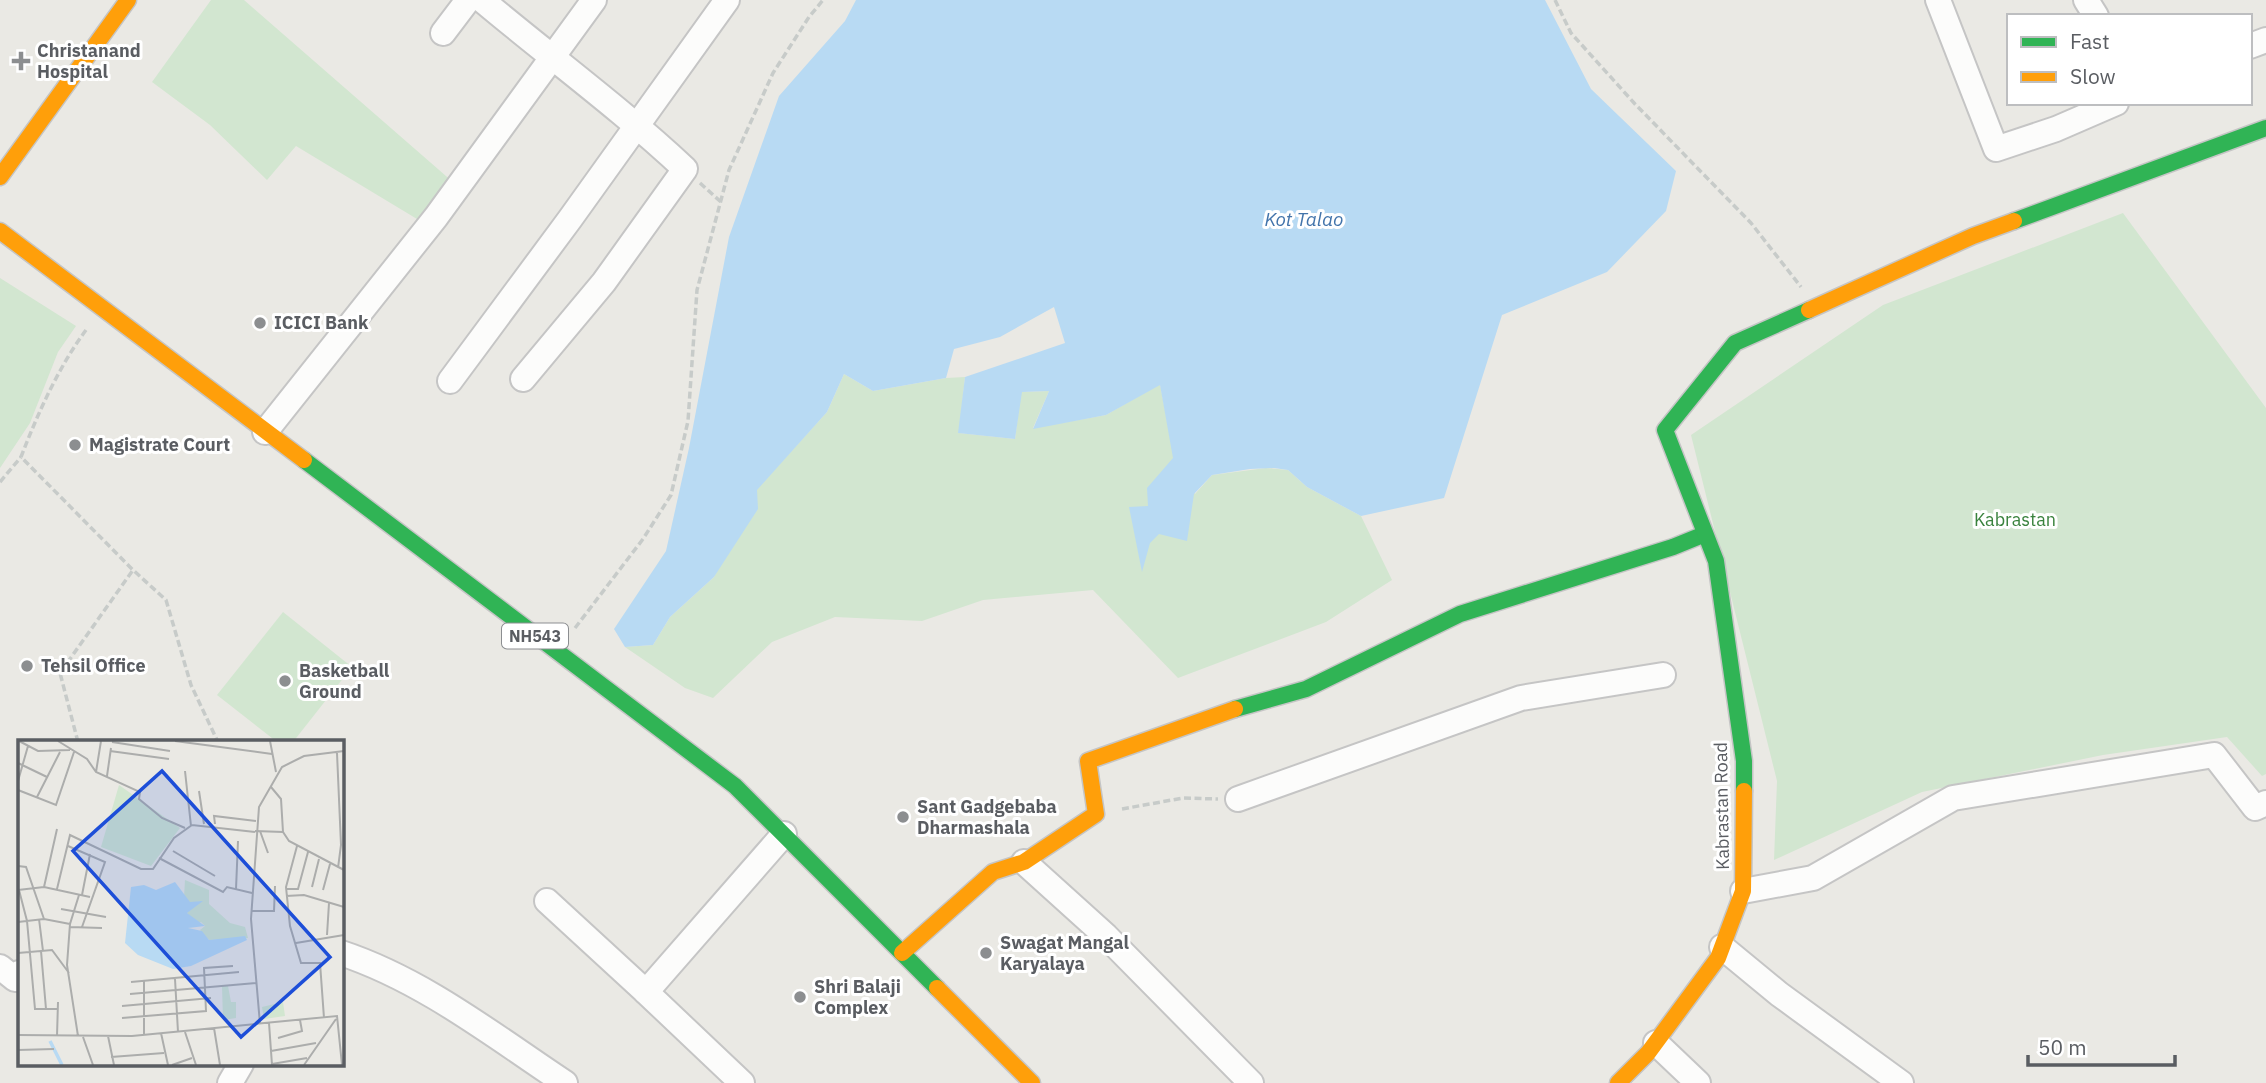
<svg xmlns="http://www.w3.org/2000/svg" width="2266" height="1083" viewBox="0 0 2266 1083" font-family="'IBM Plex Sans',sans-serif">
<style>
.green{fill:#d2e6d0}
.water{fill:#b8daf3}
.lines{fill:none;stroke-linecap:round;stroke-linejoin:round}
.street-casing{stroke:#c5c5c5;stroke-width:28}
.fast-casing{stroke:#c5c5c5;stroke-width:19}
.slow-casing{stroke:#c5c5c5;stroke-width:19}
.path{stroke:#c7cbc9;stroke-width:3.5;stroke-dasharray:7 3.5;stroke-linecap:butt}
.street{stroke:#fcfcfb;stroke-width:24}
.fast{stroke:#30b455;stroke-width:16}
.slow{stroke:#ff9f0a;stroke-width:16}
.poi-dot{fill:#8c8e90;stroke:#fff;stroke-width:2.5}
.labels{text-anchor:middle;stroke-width:6;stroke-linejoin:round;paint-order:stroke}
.shield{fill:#fff;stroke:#8c8e91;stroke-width:2}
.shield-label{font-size:16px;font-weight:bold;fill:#5a5d62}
.poi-label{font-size:18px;font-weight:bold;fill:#5a5d62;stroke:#fff;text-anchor:start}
.park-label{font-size:18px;fill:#39823d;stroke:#fff}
.street-label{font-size:18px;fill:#5a5d62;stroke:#fff}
.water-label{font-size:19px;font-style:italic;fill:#4274ab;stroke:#fff}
.inset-river{fill:none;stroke:#b8daf3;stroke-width:3.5}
.inset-road{fill:none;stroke:#acadac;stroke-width:2}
.view{fill:#1d4ed8;fill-opacity:0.15;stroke:#1d4ed8;stroke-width:3.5}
.inset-edge{fill:none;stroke:#5a5d62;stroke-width:3.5}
</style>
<rect width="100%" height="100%" fill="#eae9e4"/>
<g class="green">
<path d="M211 0H244L454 183 422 222 296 146 267 180 210 125 152 82Z"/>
<path d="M2123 213 2266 408V774L2262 776 2227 737 2103 755 1922 792 1774 860 1777 781 1691 435 1883 305Z"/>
<path d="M0 278 76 326 58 352 30 423 0 468Z"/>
<path d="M844 374 873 391 946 378 965 377 959 433 1015 439 1021 392 1049 391 1033 428 1106 415 1160 384 1174 458 1195 494 1212 475 1266 468 1288 470 1307 487 1361 516 1392 580 1326 622 1178 678 1093 590 983 600 922 621 835 617 772 642 713 698 685 688 625 647 653 645 670 617 714 577 756 490 827 412Z"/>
<path d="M283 612 352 667 293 742H277L217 695Z"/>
</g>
<path class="water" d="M856 0H1545L1591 89 1676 171 1666 211 1607 272 1502 315 1444 498 1361 516 1307 487 1288 470 1274 468 1250 469 1212 475 1194 494 1187 541 1159 534 1150 543 1142 572 1129 507 1148 506 1147 488 1173 458 1160 385 1106 415 1033 429 1049 391 1022 392 1015 439 958 433 965 377 1065 343 1054 307 1000 337 954 349 946 378 873 391 844 374 827 412 757 490 758 509 714 577 670 617 653 645 625 647 614 629 666 551 689 448 729 237 779 96 845 21Z"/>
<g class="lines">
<defs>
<g id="street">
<path d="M482 0C550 57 621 109 685 169L604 282 523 379"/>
<path d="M1938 0 1996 149 2056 129 2116 103"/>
<path d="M2086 0 2096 16"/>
<path d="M443 33 468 0"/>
<path d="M2250 46 2266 40"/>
<path d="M450 381 570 219 727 0"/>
<path d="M265 432 436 217 594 0"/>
<path d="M1238 799 1521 698 1663 675"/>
<path d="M1024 862 1106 936 1251 1083"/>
<path d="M1743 891 1813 878 1953 798 2214 755 2255 808 2266 803"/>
<path d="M547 901 646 992"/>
<path d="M1722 947 1779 994 1901 1083"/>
<path d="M341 953C423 980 494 1036 565 1083"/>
<path d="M0 967 15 979 19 973"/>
<path d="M1656 1043 1698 1083"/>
<path d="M230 1083 241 1064"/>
<path d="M742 1083 646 992 784 834"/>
</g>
<g id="fast">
<path d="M2014 221 2266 128"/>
<path d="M304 460 735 786 937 988"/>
<path d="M1235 709 1306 689 1460 614 1673 547 1705 534"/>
<path d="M1744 791V761L1716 561 1665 430 1735 343 1809 310"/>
</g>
<g id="slow">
<path d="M0 177 128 0"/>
<path d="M0 231 304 460"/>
<path d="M1809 310 1973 236 2014 221"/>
<path d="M902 953 993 872 1024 862 1096 814 1088 761 1235 709"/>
<path d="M937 988 1032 1083"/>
<path d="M1618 1083 1648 1053 1718 958 1743 891 1744 791"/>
</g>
</defs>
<use href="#street" class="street-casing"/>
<use href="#fast" class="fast-casing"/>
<use href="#slow" class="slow-casing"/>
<g class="path">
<path d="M1555 0 1571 33 1635 104 1751 223 1801 287"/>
<path d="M700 183 721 202"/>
<path d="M86 330C58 368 38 413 21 457L133 570 166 600 191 685 218 742"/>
<path d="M0 482 21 457"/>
<path d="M575 628 643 539 671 495 688 421 697 290 729 170 773 73 809 17 823 0"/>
<path d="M78 742 60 673 133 570"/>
<path d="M1122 809 1183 798 1218 799"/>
</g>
<use href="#street" class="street"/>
<use href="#fast" class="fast"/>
<use href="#slow" class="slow"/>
</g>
<g class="poi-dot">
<path d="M17.5 50.5h7v7h7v7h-7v7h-7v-7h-7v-7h7z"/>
<circle cx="260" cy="323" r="7"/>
<circle cx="75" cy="445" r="7"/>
<circle cx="27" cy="666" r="7"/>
<circle cx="285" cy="681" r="7"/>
<circle cx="903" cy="817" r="7"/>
<circle cx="986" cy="953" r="7"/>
<circle cx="800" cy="997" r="7"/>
</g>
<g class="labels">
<rect class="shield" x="502" y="623.5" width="66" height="25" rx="5"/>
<g class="shield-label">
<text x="535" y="642">NH543</text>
</g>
<g class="poi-label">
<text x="37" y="57">Christanand<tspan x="37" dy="21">Hospital</tspan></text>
<text x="274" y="329">ICICI Bank</text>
<text x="89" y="451">Magistrate Court</text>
<text x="41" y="672">Tehsil Office</text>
<text x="299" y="677">Basketball<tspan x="299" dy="21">Ground</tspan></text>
<text x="917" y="813">Sant Gadgebaba<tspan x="917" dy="21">Dharmashala</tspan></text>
<text x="1000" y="949">Swagat Mangal<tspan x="1000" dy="21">Karyalaya</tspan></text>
<text x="814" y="993">Shri Balaji<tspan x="814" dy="21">Complex</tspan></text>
</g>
<g class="park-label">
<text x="2015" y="526">Kabrastan</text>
</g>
<g class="street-label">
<text transform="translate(1722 806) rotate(-91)" y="6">Kabrastan Road</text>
</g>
<g class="water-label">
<text x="1304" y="226">Kot Talao</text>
</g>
</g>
<g transform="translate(18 740)">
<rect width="326" height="326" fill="#eae9e4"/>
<path d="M101 45 162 88 133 126 83 107ZM167 140 191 150V164L212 183 227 187 230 198 191 200 182 190 187 186 183 182 179 184 169 173 174 167 166 157ZM204 246H210L213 262H218V278L205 280ZM265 262 267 276 246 279 244 267Z" fill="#d2e6d0"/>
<path d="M157 142 172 162 185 161 169 173 187 186 170 188 184 191 191 200 227 196 229 200 173 226 155 229 120 215 107 203 113 147 126 145 138 150Z" fill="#b8daf3"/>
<path class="inset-river" d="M32 301 44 325"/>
<path class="inset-road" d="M1 1 20 11 52 10M40 1 69 19 78 32 122 52 121 59 144 78 167 88M157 1 254 14M252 1 258 32M94 2 152 11M92 11 151 19M319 13 323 105 320 128M0 23 29 37M167 31 173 86M78 32 83 1M89 36 93 8M0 41 10 6M253 47 263 59 265 92M0 50 38 65 56 12M181 51 186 84M19 57 42 12M197 84 196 76 238 81M237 91 265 92 271 101 326 130M242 91 250 113M50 106 87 122 64 187M279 106 268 147 272 186 283 223H302L306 278M155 111 197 136M141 118 205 152 209 147 234 153M0 126 8 127 26 179M26 147 39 89M294 147 301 119M39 149 52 95 123 129H135L156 98 174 85 237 92M218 149 220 101M268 149H280L290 112M0 150 26 147 72 157M1 150 9 181 17 269H39M305 150 312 124M64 155 72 114M268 156 286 155 326 167M43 169 88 177M233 171H256L257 146M21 179 25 211M0 182 26 179 52 184M52 187 84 188M309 195 311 163M278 203 326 195M23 211 28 269M0 213 34 210 51 233M157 239 160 292M126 241V294M113 242 221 232M112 254 238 243M104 266 193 258M104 278 188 271 186 228 215 226M251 283 254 325M242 284 233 179 241 67 264 27 286 16 326 11M196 288 202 325M167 292 178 325M143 293 150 325M0 295 114 296 319 276 324 325M39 296 40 262M60 296 49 225 52 184 61 155M90 296 96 325M65 297 75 325M260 298 284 291 282 280M0 310 36 309M253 311 298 303M93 317 146 313M254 324 289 318M154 325 174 318M286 325 318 279"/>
<path class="view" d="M144 31 312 217 223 297 55 111Z"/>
<rect width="326" height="326" class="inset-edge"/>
</g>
<rect x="2007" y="14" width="245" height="91" fill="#ffffff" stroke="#bdbec0" stroke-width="2"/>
<rect x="2021" y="37" width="35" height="10" fill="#30b455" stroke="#bdbec0" stroke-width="2"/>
<text x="2070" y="49" font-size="21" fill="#5a5d62">Fast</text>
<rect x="2021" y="72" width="35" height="10" fill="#ff9f0a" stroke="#bdbec0" stroke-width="2"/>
<text x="2070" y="84" font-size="21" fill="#5a5d62">Slow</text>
<path d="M2028 1055v10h147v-10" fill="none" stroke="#5a5d62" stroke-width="3.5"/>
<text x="2038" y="1055" font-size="21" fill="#5a5d62" stroke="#ffffff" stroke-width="5" paint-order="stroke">50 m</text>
</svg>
